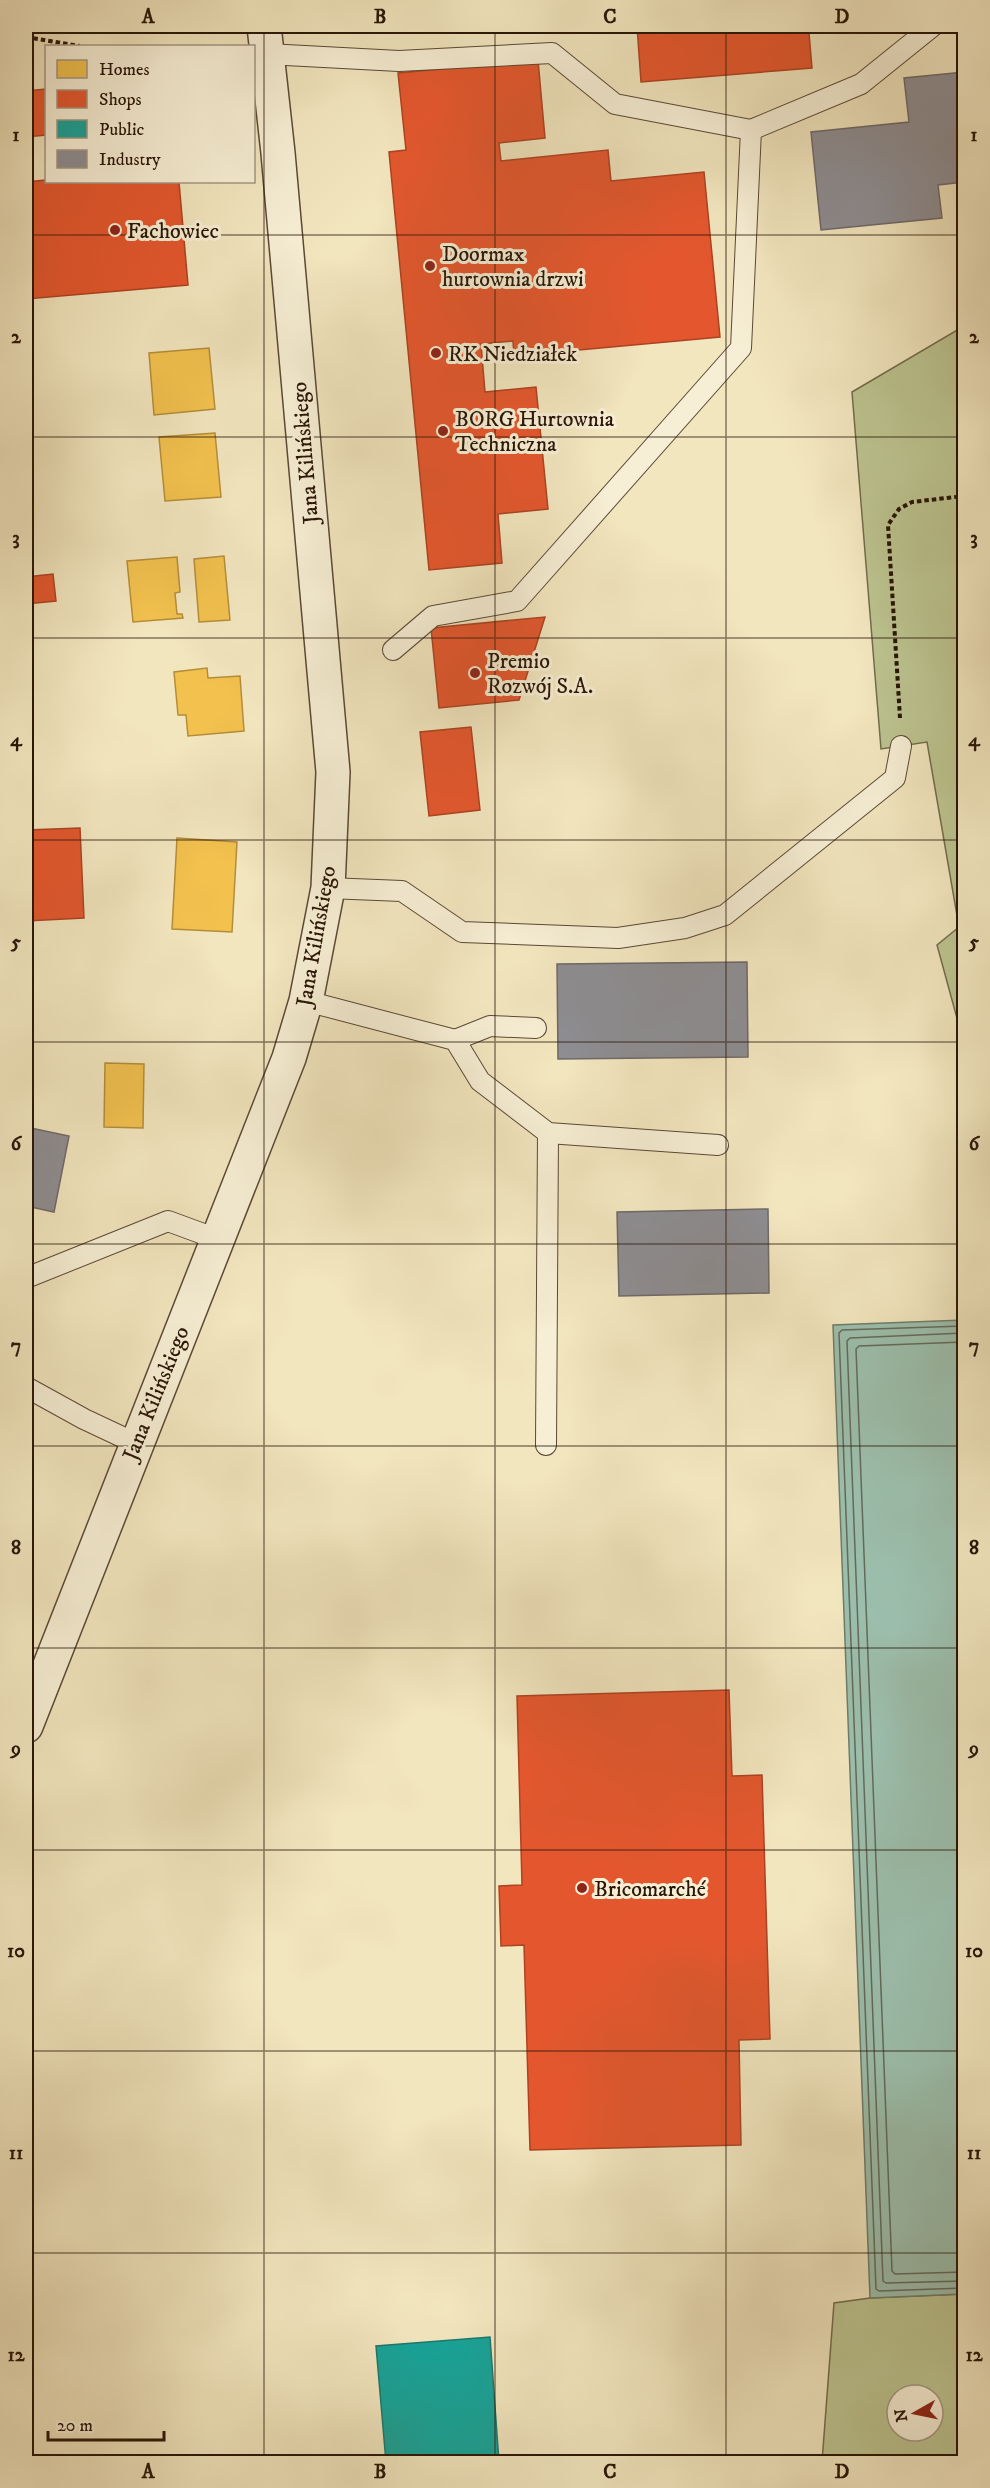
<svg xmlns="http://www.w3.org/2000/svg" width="990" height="2488" viewBox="0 0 990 2488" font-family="'IM FELL DW Pica',serif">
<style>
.green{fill:#bcc490;stroke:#726c4c;stroke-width:1.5;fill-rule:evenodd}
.water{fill:#9cc0ae;stroke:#6e7c6b;stroke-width:1.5}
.homes{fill:#f2c14e;stroke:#b58d39;stroke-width:1.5}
.shops{fill:#e4572e;stroke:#ac4322;stroke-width:1.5}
.public{fill:#17a398;stroke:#1c786c;stroke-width:1.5}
.industry{fill:#8d8d92;stroke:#6f6968;stroke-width:1.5}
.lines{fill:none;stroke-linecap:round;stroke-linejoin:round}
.shore{stroke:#626a5a;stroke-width:1.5}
.service-casing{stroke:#5a4935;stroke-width:22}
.tertiary-casing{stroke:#5a4935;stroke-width:36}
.path{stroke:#281507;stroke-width:4;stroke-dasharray:4.5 3;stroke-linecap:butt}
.service{stroke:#f7efd5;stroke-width:20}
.tertiary{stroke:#f7efd5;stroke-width:33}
.grid{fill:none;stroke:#281507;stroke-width:1.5;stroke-opacity:0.55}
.poi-dot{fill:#8f2418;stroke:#f7efd5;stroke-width:2}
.labels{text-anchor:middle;stroke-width:6;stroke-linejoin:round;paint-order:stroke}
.poi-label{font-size:22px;fill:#281507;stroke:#f7efd5;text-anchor:start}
.street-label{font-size:22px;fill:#281507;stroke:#f7efd5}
.neatline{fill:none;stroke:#281507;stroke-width:2}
.grid-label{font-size:20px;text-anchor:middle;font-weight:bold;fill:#281507}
</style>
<rect width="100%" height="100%" fill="#f2e6bf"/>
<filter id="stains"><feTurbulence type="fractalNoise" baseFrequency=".00333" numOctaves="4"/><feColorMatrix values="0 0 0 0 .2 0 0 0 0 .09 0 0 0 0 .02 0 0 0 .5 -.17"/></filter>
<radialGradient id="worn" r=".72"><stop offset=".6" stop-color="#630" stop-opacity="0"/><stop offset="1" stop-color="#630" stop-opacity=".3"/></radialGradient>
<g class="green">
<path d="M964 326V1044L937 945 959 927 927 742 881 749 852 392Z"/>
<path d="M964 2294V2462H822L834 2303 870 2298ZM897 2395H933V2431H897Z"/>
</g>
<path class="water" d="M964 1320V2294L870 2298 833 1325Z"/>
<g class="homes">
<path d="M209 348 215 409 154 415 149 353Z"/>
<path d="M215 433 221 497 165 501 159 437Z"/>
<path d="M224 556 230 620 199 622 194 559Z"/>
<path d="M177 557 180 592 175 593 177 614H182L183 618 133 622 127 561Z"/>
<path d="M207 668 208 678 240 676 244 731 188 736 186 715H178L174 672Z"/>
<path d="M177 838 237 842 232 932 172 929Z"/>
<path d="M105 1063 144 1064 143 1128 104 1127Z"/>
</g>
<g class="shops">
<path d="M637 26H868V28L809 33 812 68 641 82Z"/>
<path d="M538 60 545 138 499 143 501 161 608 150 611 181 704 172 720 337 514 356 513 341 481 344 485 392 536 387 548 509 498 514 502 563 429 570 389 152 406 150 398 73Z"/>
<path d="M46 89V135L26 137V91Z"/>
<path d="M46 180 179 182 188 285 26 299V182Z"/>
<path d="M53 574 56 601 26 604V577Z"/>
<path d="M545 617 519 700 439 708 431 628Z"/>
<path d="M471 727 480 810 429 816 420 732Z"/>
<path d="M80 828 84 918 26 921V830Z"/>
<path d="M729 1690 732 1776 762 1775 770 2039 739 2040 741 2145 530 2150 524 1945 501 1946 499 1886 522 1885 517 1696Z"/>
</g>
<path class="public" d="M490 2337 499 2462H386L376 2346Z"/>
<g class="industry">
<path d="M964 72V182L938 185 942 218 821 230 811 132 909 122 904 78Z"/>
<path d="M747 962 748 1057 558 1059 557 964Z"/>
<path d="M26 1127 69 1136 54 1212 26 1206Z"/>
<path d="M768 1209 769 1293 619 1296 617 1212Z"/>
</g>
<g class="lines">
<g class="shore">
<path d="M964 1326 842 1330 839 1333 876 2289 879 2291 964 2288"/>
<path d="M964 1333 850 1338 847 1341 883 2281 886 2283 964 2281"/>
<path d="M964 1342 859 1346 856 1349 892 2271 895 2274 964 2272"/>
</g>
<defs>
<g id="service">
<path d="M267 54 399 61 552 53 615 104 751 130 741 348 517 601 433 616 393 650"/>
<path d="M751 130 861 84 933 26"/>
<path d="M328 888 402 891 462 932 618 938 685 928 725 915 895 778 901 746"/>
<path d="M306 1001 455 1040 480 1081 548 1133 718 1145"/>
<path d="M455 1040 490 1026 536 1028"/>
<path d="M26 1278 168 1221 217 1239"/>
<path d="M26 1387 84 1419 135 1443"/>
<path d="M546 1445 548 1133"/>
</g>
<path id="tertiary" d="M26 1726 289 1058 306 1001 328 888 333 772 278 153 264 26"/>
</defs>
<use href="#service" class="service-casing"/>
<use href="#tertiary" class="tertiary-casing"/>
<g class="path">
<path d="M26 37 80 46"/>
<path d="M900 718 888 525 899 509 912 502 964 496"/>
</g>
<use href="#service" class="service"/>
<use href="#tertiary" class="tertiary"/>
</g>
<path class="grid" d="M264 26V2462M495 26V2462M726 26V2462M26 235H964M26 437H964M26 638H964M26 840H964M26 1042H964M26 1244H964M26 1446H964M26 1648H964M26 1850H964M26 2051H964M26 2253H964"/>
<g class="poi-dot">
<circle cx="115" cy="230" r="6"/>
<circle cx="430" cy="266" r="6"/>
<circle cx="436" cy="353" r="6"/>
<circle cx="443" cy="431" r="6"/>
<circle cx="475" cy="673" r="6"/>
<circle cx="582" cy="1888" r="6"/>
</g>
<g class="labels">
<g class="poi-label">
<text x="127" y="238">Fachowiec</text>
<text x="442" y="261">Doormax<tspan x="442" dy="25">hurtownia drzwi</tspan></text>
<text x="448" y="361">RK Niedziałek</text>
<text x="455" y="426">BORG Hurtownia<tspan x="455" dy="25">Techniczna</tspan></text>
<text x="487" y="668">Premio<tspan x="487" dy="25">Rozwój S.A.</tspan></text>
<text x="594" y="1896">Bricomarché</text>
</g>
<g class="street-label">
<text transform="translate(304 453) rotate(-95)" y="8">Jana Kilińskiego</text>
<text transform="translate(315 936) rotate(-80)" y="8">Jana Kilińskiego</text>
<text transform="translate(155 1393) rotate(-68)" y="8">Jana Kilińskiego</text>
</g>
</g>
<rect width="990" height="2488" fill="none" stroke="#f2e6bf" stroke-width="66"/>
<rect x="45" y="45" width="210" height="138" fill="#f7efd5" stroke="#a49883" stroke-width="1.5"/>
<rect x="57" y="60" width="30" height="18" fill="#f2c14e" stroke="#a49883" stroke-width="1.5"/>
<text x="99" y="75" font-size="18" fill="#281507">Homes</text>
<rect x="57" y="90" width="30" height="18" fill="#e4572e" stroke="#a49883" stroke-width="1.5"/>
<text x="99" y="105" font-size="18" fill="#281507">Shops</text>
<rect x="57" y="120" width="30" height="18" fill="#17a398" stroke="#a49883" stroke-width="1.5"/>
<text x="99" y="135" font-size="18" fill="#281507">Public</text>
<rect x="57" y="150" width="30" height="18" fill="#8d8d92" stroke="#a49883" stroke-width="1.5"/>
<text x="99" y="165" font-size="18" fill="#281507">Industry</text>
<g transform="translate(915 2413) rotate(261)"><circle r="28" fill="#f7efd5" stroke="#a49883" stroke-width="1.5"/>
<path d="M0-4.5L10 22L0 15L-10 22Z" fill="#8f2418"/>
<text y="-9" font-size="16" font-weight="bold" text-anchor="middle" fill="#281507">N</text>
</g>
<path d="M48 2431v9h116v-9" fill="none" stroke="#281507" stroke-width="3"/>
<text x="57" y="2431" font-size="18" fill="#281507" stroke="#f7efd5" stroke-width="4.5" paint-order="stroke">20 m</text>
<rect x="33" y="33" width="924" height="2422" class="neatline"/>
<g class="grid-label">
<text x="148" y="23">A</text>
<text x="380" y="23">B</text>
<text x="610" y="23">C</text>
<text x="842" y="23">D</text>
<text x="16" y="141">1</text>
<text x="974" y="141">1</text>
<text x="16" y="343">2</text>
<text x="974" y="343">2</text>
<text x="16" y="544">3</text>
<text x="974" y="544">3</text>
<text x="16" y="746">4</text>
<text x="974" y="746">4</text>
<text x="16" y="948">5</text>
<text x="974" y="948">5</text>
<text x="16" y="1150">6</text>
<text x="974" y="1150">6</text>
<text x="16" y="1352">7</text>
<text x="974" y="1352">7</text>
<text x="16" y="1554">8</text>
<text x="974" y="1554">8</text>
<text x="16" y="1755">9</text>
<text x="974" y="1755">9</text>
<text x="16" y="1957">10</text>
<text x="974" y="1957">10</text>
<text x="16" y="2159">11</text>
<text x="974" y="2159">11</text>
<text x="16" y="2361">12</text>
<text x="974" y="2361">12</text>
<text x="148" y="2478">A</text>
<text x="380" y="2478">B</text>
<text x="610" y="2478">C</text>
<text x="842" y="2478">D</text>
</g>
<rect width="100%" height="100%" filter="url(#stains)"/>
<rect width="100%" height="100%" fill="url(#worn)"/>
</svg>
